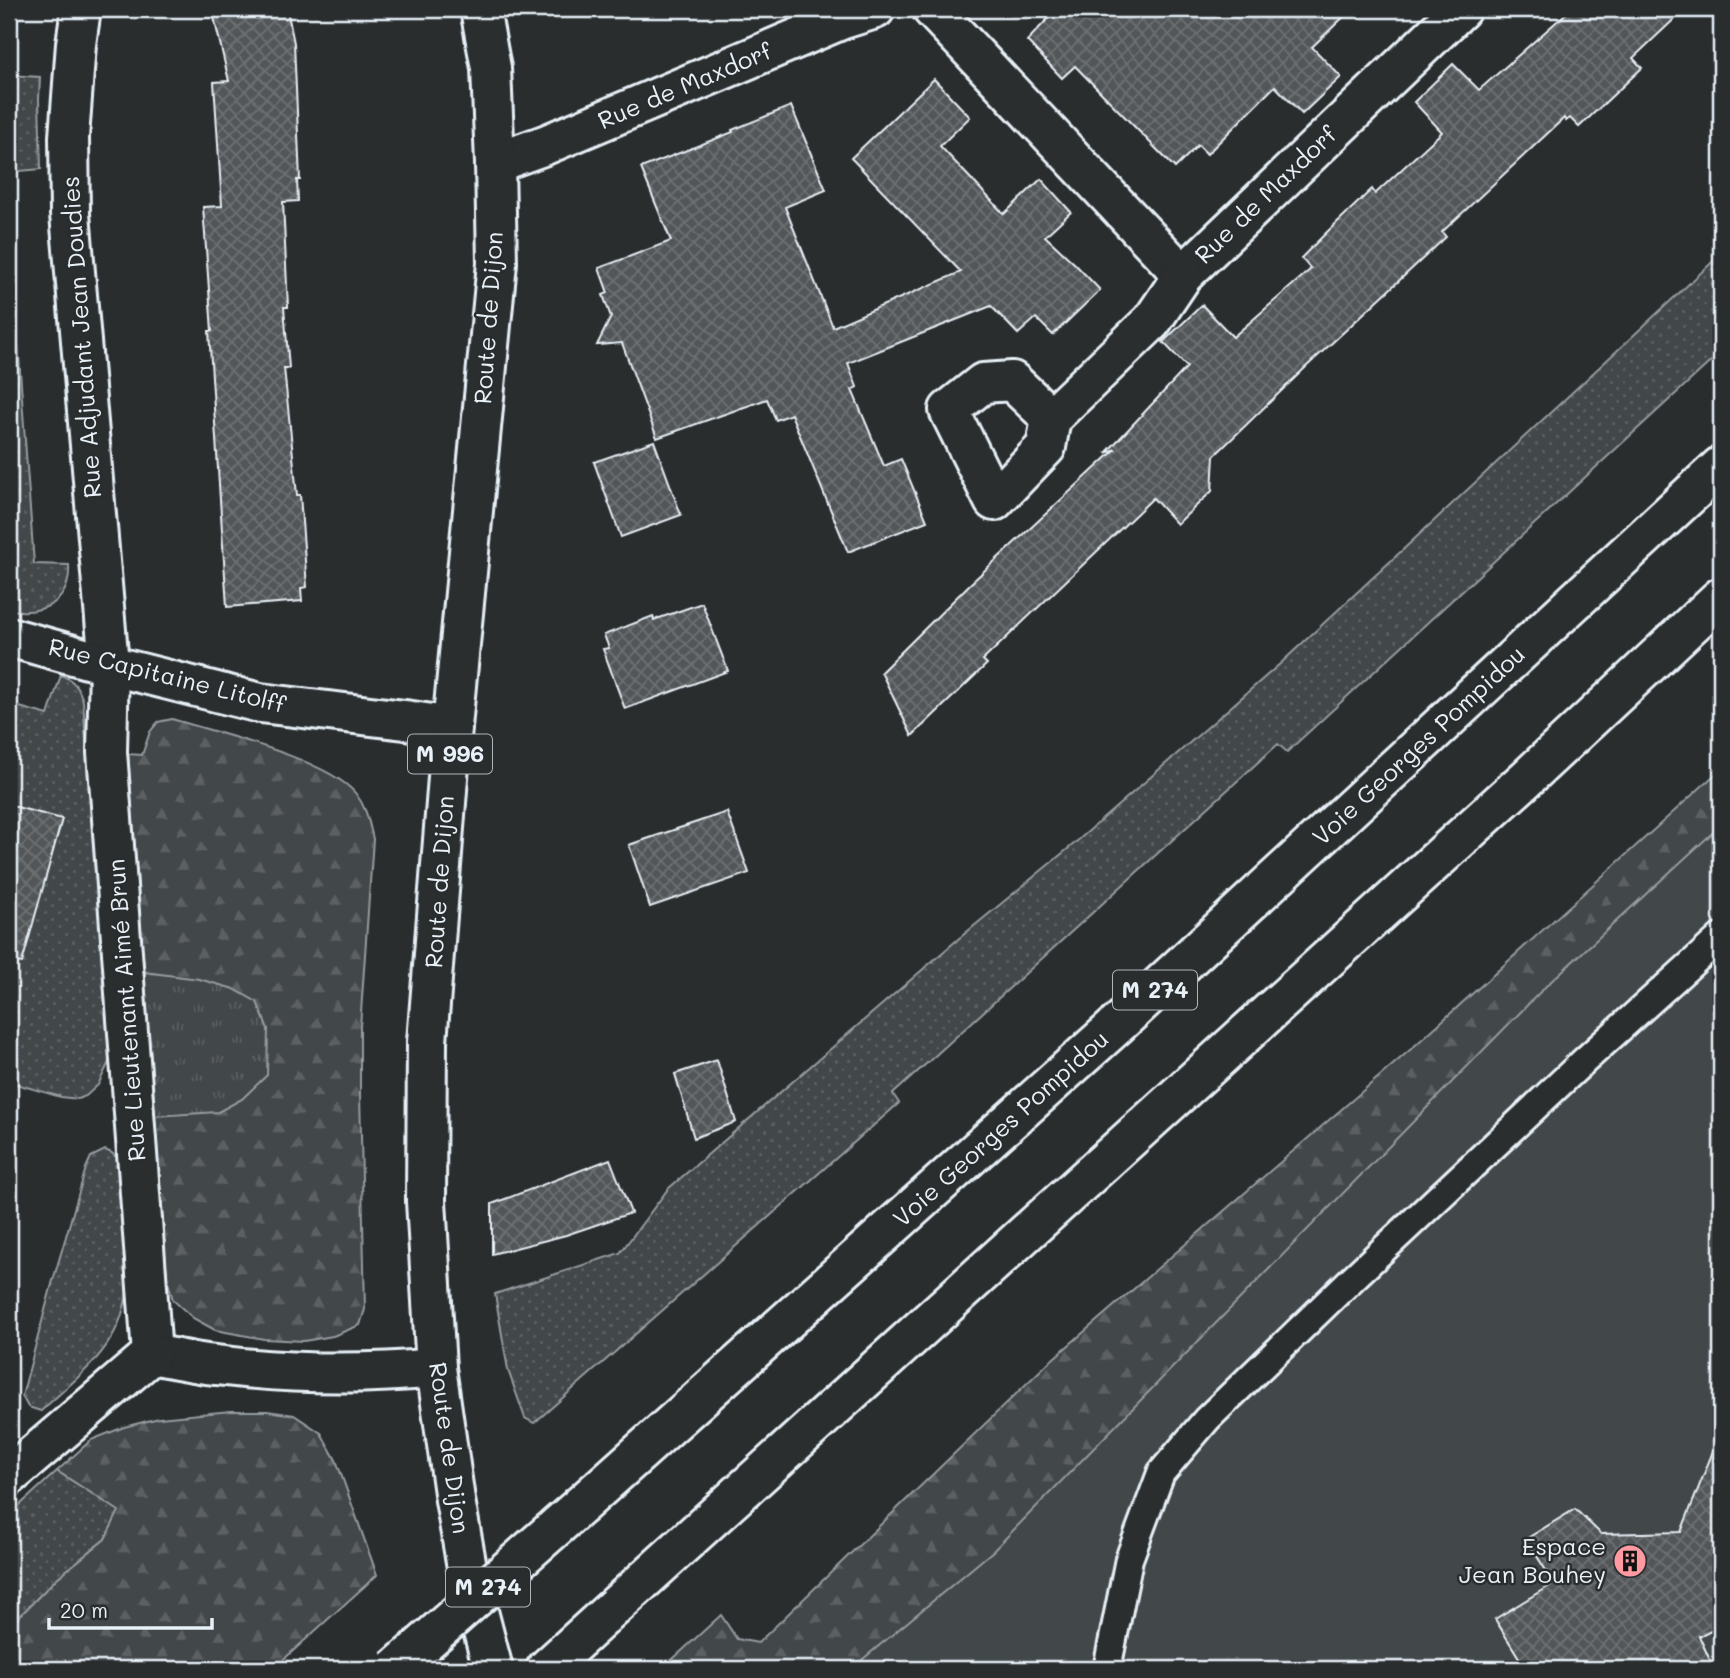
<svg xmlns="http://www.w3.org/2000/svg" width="1730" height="1678" viewBox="0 0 1730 1678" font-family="Mali,sans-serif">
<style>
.grass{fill:url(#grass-dots);stroke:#959ca0;stroke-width:2}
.forest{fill:url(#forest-firs);stroke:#959ca0;stroke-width:2}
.park{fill:url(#park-tufts);stroke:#959ca0;stroke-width:2}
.pitch{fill:#424648;stroke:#959ca0;stroke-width:2}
.building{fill:url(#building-cross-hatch);stroke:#e8f1f8;stroke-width:2}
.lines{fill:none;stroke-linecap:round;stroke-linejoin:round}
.lane-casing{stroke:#e8f1f8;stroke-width:32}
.street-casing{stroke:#e8f1f8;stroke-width:44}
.primary-casing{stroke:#e8f1f8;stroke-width:44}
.highway-casing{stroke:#e8f1f8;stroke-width:44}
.lane{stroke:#2a2d2e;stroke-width:26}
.street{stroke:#2a2d2e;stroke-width:38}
.primary{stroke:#2a2d2e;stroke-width:38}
.highway{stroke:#2a2d2e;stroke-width:38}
.highway-bridge-casing{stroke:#e8f1f8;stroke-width:44;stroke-linecap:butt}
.highway-bridge{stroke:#2a2d2e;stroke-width:38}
.labels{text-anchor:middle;stroke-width:5;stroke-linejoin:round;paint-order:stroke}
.shield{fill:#2a2d2e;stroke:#afb6bb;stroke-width:2}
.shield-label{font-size:23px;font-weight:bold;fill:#e8f1f8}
.street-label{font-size:24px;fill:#e8f1f8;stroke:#2a2d2e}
.poi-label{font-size:24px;fill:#e8f1f8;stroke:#2a2d2e;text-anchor:end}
</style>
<defs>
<pattern id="grass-dots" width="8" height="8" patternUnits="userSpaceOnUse" patternTransform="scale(1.75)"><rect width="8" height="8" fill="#424648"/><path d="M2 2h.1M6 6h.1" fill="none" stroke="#5d6163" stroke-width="1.8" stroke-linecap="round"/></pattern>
<pattern id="forest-firs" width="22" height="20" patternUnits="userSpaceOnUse" patternTransform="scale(1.75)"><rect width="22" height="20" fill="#424648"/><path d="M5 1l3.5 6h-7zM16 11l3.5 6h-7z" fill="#5d6163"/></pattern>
<pattern id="park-tufts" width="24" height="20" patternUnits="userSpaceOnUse" patternTransform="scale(1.75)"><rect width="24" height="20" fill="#424648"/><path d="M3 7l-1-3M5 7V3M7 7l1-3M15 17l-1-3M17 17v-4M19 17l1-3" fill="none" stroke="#5d6163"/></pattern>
<pattern id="building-cross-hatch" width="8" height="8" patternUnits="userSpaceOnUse" patternTransform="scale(1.75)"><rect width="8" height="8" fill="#535759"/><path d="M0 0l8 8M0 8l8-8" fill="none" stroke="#6c7072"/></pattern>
</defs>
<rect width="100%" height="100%" fill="#2a2d2e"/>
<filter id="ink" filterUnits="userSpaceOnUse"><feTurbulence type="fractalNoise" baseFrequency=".0143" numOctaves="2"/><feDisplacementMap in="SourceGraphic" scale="14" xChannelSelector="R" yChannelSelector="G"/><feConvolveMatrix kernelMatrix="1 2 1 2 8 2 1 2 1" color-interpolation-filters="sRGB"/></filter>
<g filter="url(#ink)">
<g class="grass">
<path d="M9 75 40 77 39 99 41 169 9 172Z"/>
<path d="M9 218 34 564 69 565C71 603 43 615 9 610Z"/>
<path d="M1721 254V352L1287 752 1278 744 893 1094 899 1103 534 1423 525 1418 508 1370 495 1294 620 1253 668 1189 957 940 1075 843 1281 663Z"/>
<path d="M61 675C74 680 79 688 83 701L110 1060 98 1085 86 1096 78 1099 61 1097 13 1083 9 1098V704L48 715Z"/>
<path d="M105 1150 112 1153 118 1159 128 1281C125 1344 84 1371 41 1411L28 1407 22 1396 52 1284 86 1168 91 1157Z"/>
<path d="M57 1471 120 1511 105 1539 56 1579 9 1627V1515Z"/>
</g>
<g class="forest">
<path d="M172 719C217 733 328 759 356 794 367 808 369 823 373 839L360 1027V1093L365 1309 360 1325 333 1336 304 1341 264 1339 215 1330 193 1318 173 1300 167 1278 128 754 142 755 150 732 158 722Z"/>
<path d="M1721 769V910L929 1669H662L721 1615 737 1639 758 1643 1047 1364 1410 1050Z"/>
<path d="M231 1411H267L294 1415 321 1433 336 1460 377 1575 273 1669H9V1627L56 1579 105 1539 119 1511 57 1471 91 1440 124 1427 159 1418Z"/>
</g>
<path class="park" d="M144 972 199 979 234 989 257 1002 268 1029 267 1075 242 1099 218 1112 155 1116Z"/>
<path class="pitch" d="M1721 825V1669H851L993 1551 1547 985Z"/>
<g class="building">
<path d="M212 9H287L294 43 300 180H297L298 201 283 202 288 307H284L289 368H284L297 495H300L307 587 301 588 302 601 227 607 209 331H212L203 207 222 206 214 82 229 81Z"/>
<path d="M1057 9H1352L1312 47 1341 77 1302 114 1275 86 1207 154 1198 145 1175 168 1075 66 1062 78 1027 41Z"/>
<path d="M1571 9H1685L1633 58 1642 68 1579 127 1570 118 1566 121 1564 118 1442 232 1446 237 1306 367 1214 456 1212 491 1177 524 1153 498 983 660 987 664 912 736 881 672 970 584 1116 449 1106 453 1187 367 1163 342 1202 305 1233 337 1311 269 1301 258 1326 233 1372 189 1375 194 1442 132 1414 102 1453 64 1479 90Z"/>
<path d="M934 79 970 117 940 146 1004 214 1041 179 1071 212 1045 236 1075 264 1100 290 1053 335 1036 318 1018 334 991 306 848 363 857 387 852 390 884 466 901 459 927 521 848 552 791 414 776 420 767 399 657 438 622 343 597 345 611 317 603 295 608 293 599 268 671 241 641 168 733 132 732 130 791 106 826 190 785 207 833 327 961 272 851 158Z"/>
<path d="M654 441 681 515 621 537 594 462Z"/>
<path d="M702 603 728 671 625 709 603 649 609 648 604 635 653 616 654 620Z"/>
<path d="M9 805 62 819 22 963 9 961Z"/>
<path d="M727 812 749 873 650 907 629 845Z"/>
<path d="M717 1060 736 1122 694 1138 675 1074Z"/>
<path d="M610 1159 631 1213 566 1235 492 1254V1204Z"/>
<path d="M1719 1436H1721V1625L1699 1636 1714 1669H1526L1495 1619 1554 1583 1526 1539 1575 1509 1601 1534 1681 1532Z"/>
</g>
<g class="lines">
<defs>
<path id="lane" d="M1107 1669 1129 1559 1161 1473 1207 1419 1353 1278 1584 1061 1721 937"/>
<g id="street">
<path d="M81 9 76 44 69 137 70 214 109 665 107 752 152 1354"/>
<path d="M932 9 1183 275 1461 9"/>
<path d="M495 163 545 145 843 19 875 9"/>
<path d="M1051 418 1012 381 983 383 949 410 994 501 1046 447 1051 418 1152 321 1183 275"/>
<path d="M9 637 109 665 260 703 405 720 452 727"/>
<path d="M152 1354C174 1358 195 1363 216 1365 289 1374 363 1375 436 1368"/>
<path d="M9 1476 152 1354"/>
</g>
<path id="primary" d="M480 9 491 68 495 163 497 263 452 727 427 1042 426 1201 436 1368 455 1500 468 1573 493 1669"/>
<g id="highway">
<path d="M581 1505 1116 1026 1721 466"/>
<path d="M546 1669 1527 778 1721 597"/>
</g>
</defs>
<use href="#lane" class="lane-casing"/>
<use href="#street" class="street-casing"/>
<use href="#primary" class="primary-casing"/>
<use href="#highway" class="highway-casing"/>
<use href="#lane" class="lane"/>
<use href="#street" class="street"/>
<use href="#primary" class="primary"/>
<use href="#highway" class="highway"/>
<defs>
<path id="highway-bridge" d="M395 1669 581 1505"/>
</defs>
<use href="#highway-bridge" class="highway-bridge-casing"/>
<use href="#highway-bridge" class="highway-bridge"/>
</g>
</g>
<defs>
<symbol id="building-disc" viewBox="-11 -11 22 22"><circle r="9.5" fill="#ff9aa2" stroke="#2a2d2e"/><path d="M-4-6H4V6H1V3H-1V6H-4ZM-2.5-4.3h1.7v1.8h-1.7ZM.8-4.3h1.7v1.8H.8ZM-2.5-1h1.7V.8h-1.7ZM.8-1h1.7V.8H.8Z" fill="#111"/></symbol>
</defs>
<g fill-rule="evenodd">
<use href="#building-disc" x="1611" y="1542" width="38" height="38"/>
</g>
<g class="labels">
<g class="shield">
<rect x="408" y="734.5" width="84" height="39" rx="5"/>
<rect x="1113" y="970.5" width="84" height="39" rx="5"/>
<rect x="446" y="1567.5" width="84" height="39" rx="5"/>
</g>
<g class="shield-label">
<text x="450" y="762">M 996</text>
<text x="1155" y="998">M 274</text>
<text x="488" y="1595">M 274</text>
</g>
<g class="street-label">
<text transform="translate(685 86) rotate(-23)" y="8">Rue de Maxdorf</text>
<text transform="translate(1266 195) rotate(-44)" y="8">Rue de Maxdorf</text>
<text transform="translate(489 318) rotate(-86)" y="8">Route de Dijon</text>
<text transform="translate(82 337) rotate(-94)" y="8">Rue Adjudant Jean Doudies</text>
<text transform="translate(167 676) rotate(14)" y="8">Rue Capitaine Litolff</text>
<text transform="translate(1419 746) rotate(-43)" y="8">Voie Georges Pompidou</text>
<text transform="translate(440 882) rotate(-86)" y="8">Route de Dijon</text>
<text transform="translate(127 1010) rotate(-94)" y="8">Rue Lieutenant Aimé Brun</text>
<text transform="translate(1001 1129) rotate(-42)" y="8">Voie Georges Pompidou</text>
<text transform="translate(449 1448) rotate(82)" y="8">Route de Dijon</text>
</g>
<g class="poi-label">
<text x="1606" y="1555">Espace<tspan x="1606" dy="28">Jean Bouhey</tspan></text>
</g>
</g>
<rect width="1730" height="1678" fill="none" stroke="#2a2d2e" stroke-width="35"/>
<rect x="18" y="18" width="1695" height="1643" fill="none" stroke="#e8f1f8" stroke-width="2.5" filter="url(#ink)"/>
<path d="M49 1618v10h163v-10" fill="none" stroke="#e8f1f8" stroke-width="3.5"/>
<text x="60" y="1618" font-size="21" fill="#e8f1f8" stroke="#2a2d2e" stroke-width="5" paint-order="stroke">20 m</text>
</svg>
